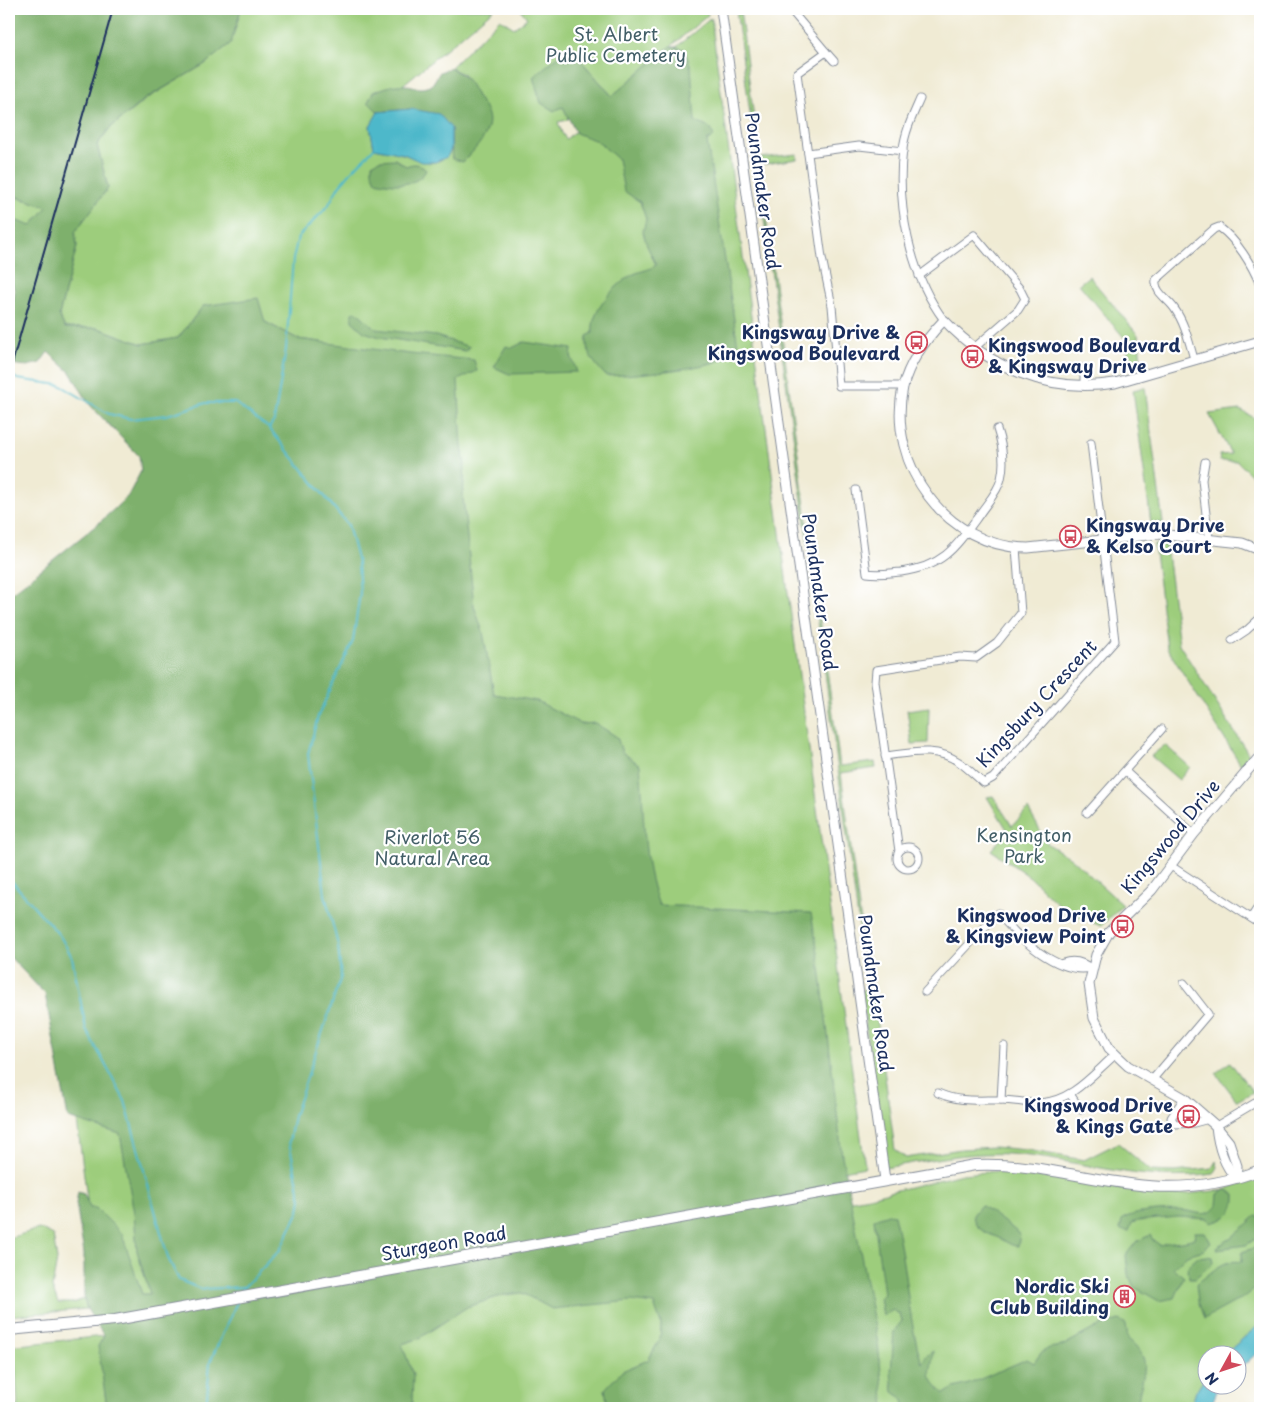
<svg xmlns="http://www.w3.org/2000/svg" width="1269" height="1417" viewBox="0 0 1269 1417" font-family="'Playpen Sans',sans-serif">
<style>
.green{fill:#9dcd7c;stroke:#5c7e6d}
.forest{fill:#7eb06c;stroke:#4c7065}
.water{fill:#4db8ca;stroke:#347494}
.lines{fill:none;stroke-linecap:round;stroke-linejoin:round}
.stream{stroke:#4db8ca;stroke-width:2}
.minor-casing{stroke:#868d99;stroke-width:9}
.tertiary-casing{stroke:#868d99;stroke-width:11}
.secondary-casing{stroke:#868d99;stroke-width:12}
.minor{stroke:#fff;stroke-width:7}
.tertiary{stroke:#fff;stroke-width:9}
.secondary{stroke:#fff;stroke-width:10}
.rail{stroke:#1b2f5e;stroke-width:2}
.labels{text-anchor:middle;stroke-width:4.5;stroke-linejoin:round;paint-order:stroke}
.park-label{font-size:18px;fill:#425e67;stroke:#fff}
.street-label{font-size:18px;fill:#1b2f5e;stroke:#fff}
.poi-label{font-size:18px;font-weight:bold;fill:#1b2f5e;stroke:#fff;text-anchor:end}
</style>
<rect width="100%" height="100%" fill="#fff"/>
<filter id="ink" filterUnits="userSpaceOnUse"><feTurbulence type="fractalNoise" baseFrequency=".02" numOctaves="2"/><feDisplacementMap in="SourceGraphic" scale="10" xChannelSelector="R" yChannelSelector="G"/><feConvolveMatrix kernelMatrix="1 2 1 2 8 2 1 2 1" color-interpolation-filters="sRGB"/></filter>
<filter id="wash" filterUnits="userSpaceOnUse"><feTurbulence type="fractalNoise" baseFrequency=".0096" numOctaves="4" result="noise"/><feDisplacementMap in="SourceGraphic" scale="20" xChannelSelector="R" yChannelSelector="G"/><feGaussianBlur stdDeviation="1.12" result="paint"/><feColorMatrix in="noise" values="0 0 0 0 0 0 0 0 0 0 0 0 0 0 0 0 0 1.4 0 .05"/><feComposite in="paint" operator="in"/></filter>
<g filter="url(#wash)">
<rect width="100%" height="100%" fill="#f0ebd4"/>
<g class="green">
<path d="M241 9H494L375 108 378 112 370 126 374 148C384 150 393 151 402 154 421 159 437 172 451 149L452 159 486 111 463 74 450 68 500 19 514 28 527 18 520 9H707L708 15 612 96 569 47 563 107 568 115 567 120 558 122 562 133 566 139 711 18 865 1167 101 1307 10 603 321 342 298 339 265 322 203 306 178 338 142 344 98 328H65L59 315 77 246 74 232 108 188 97 145 109 129 146 99 205 64 230 43Z"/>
<path d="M736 9H740L759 158 797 154V159L759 165 840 766 875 762 876 768 841 773 869 983 872 980 895 1150 906 1158 961 1149 994 1147 1027 1150 1084 1160 1118 1143 1151 1171 1174 1172 1212 1168 1216 1161 1218 1167 1214 1174C1146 1184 1088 1162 1021 1155 975 1150 930 1160 885 1168L861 992 867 986Z"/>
<path d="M9 195 48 207 31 226 9 219Z"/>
<path d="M1089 276 1138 335 1142 365 1130 368 1126 340 1079 284Z"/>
<path d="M1145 387 1163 523H1151L1133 390Z"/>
<path d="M1240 410 1260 421V484L1237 461H1220L1219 455 1231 454 1209 414Z"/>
<path d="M1154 544 1166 545 1179 644 1249 755 1241 765 1167 648Z"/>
<path d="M929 707 928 743 912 744 907 710Z"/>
<path d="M1165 745 1190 767 1179 780 1151 756Z"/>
<path d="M993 796 1012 826 1028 809 1048 844 1071 858 1123 905 1101 926 1065 911 1030 877 991 850 1008 831 987 797Z"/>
<path d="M1230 1062 1253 1092 1237 1101 1216 1073Z"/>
<path d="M999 1171 1175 1195 1223 1190 1260 1176V1324L1225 1354H1206V1375L1196 1391 1191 1408H113L105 1393 107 1408H18L15 1360 9 1354V1346L104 1336 869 1197 962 1174Z"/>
<path d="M39 1229 53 1235 57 1260 52 1288 58 1303H73L84 1299 87 1309 9 1316V1307L12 1301 9 1285V1238Z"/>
</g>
<g class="forest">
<path d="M9 9H241L231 43 205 64 145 99 109 129 97 145 108 188 75 232 77 246 59 315 65 328H98L142 344 178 338 203 306 258 298 265 322 298 339 410 354 474 360 477 371 458 380 462 446 465 465 463 497 474 606 483 632 494 694 537 701 581 724 595 723 617 737 622 752 640 765C645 812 641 860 659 905L811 913 819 958 842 1156 878 1344 885 1408H608L605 1389 622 1371 648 1360 660 1339 661 1324 654 1304 631 1301 552 1309 522 1293 504 1295 467 1307 418 1339 402 1344 413 1375 412 1404 407 1408H107L98 1346 104 1336 87 1309 84 1299V1254L76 1203 78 1192 84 1194 90 1208H96L122 1234 142 1294H150L137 1251 134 1213 120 1134 68 1118 45 994 9 956V595L99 523 128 496 141 471 139 456 90 405 70 372 48 352 40 363 27 366 9 364V318L15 293 9 271V218L31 226 47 207 9 194Z"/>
<path d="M670 46 684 49 691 67 695 121 711 129 714 137 707 141 738 346C734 349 731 354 727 357 710 369 630 375 606 376 595 364 585 353 587 336L593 333C590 311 614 287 630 276 638 271 648 271 656 265L647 246 643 232 646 219 640 202 624 191 618 159 597 141 576 133 563 107 554 111 541 103 533 77 569 47 612 96Z"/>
<path d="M450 68C468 77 469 82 478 98 481 103 485 107 487 112 495 131 475 149 463 162L452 159 451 128 411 109 378 112 368 102 373 92C384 88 393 84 404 85 418 85 415 91 431 86L440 72Z"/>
<path d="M395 159 406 166C414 163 419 163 426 170 417 188 392 185 376 181L372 172V164L379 160Z"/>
<path d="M356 311 376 329 436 336 470 347 465 351 380 337 364 332 352 321V313Z"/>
<path d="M524 342 572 349 571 356 577 372 509 374 494 367 506 346 512 348Z"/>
<path d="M1227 1188 1235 1195C1236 1212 1226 1220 1210 1223L1208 1219 1178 1217 1138 1221 1132 1223 1129 1231 1120 1230 1122 1220C1130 1211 1175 1209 1188 1211 1195 1212 1201 1215 1208 1213 1212 1212 1214 1209 1217 1206L1218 1194Z"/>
<path d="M981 1205 1020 1234 1018 1246C1010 1246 1006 1241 999 1238 987 1233 974 1230 973 1215Z"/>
<path d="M888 1214 894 1215C906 1264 907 1315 922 1364L925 1357 933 1351C932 1376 923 1373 944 1394L954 1388 969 1384 1027 1359 1034 1363 1040 1354 1049 1348 1062 1346 1097 1327 1119 1320 1126 1324 1128 1339C1158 1363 1138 1376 1138 1408H899L904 1403 902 1398 893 1392 891 1372 894 1331 902 1321 900 1315 893 1310 883 1316 880 1298 884 1294 874 1219Z"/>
<path d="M1256 1216 1260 1217V1236L1246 1245 1217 1249 1216 1247 1230 1239Z"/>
<path d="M1195 1232H1205L1211 1243 1204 1250 1187 1255 1173 1268 1184 1277 1175 1298 1159 1301 1134 1287 1128 1274 1126 1255 1136 1242 1150 1235 1153 1240 1160 1245C1172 1240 1182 1243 1194 1238Z"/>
<path d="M1254 1248 1258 1253 1260 1251V1285L1246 1296 1204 1319 1198 1301 1196 1284C1211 1274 1222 1258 1242 1262V1252Z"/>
<path d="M1207 1256 1212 1257 1213 1263 1195 1278H1189L1188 1266 1198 1257Z"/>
</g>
<g class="water">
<path d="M411 109 439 114 451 128V149L447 157 435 162H421L404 154 374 148 370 126 378 112Z"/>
<path d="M1260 1324V1350L1237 1372 1236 1354H1225Z"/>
<path d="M1206 1375V1384L1223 1385 1218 1389 1210 1408H1191L1196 1391Z"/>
</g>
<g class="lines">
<g class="stream">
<path d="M9 373 17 379 60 385 109 414 131 419 167 415 206 403H235L269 428 348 525 358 563 360 593 353 641 318 716 308 754 325 895 338 945 341 977 294 1116 289 1142 301 1199 299 1211 280 1250 244 1287 241 1293"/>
<path d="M269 428 274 421 286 349 293 259 298 237 328 206 339 186 350 173 374 148"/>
<path d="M9 878 60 936 72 957 86 1029 125 1101 168 1258 179 1280 201 1289 243 1287"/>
<path d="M206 1408 210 1362 237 1302"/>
</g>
</g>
</g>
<g filter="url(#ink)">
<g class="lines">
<defs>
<g id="minor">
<path d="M790 9 826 52"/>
<path d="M834 61 826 52 797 73 822 258 832 306 839 386H904"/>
<path d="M920 99C913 115 905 131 903 149 896 205 910 275 944 320"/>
<path d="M808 153 859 146 903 151"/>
<path d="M919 276 974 235 1020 289 1025 299 1018 310 974 348"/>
<path d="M1194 359C1189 342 1185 323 1174 308 1168 299 1154 292 1156 280L1214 229 1219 227C1237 240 1252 265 1260 285"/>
<path d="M1084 368V385"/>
<path d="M1205 462 1202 480 1209 539"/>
<path d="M856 490 867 573C879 575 889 573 901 572 944 566 955 548 979 515 986 504 998 492 1001 479 1005 463 1002 444 997 429"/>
<path d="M1232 640 1247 630 1260 618"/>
<path d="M885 756C911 753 935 746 959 762 968 768 975 776 984 783L993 778 1115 641 1091 443"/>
<path d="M1126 772 1194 834"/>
<path d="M1087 813 1162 729"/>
<circle cx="908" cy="858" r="11"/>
<path d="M899 851 875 682 876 670 960 657 976 658 997 643 1021 613 1016 548"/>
<path d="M1171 866 1260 924"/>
<path d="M1251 918 1260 904"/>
<path d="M1063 963C1074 959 1081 962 1091 968"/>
<path d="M925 992 998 913C1018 938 1058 975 1091 968"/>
<path d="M1152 1080 1208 1014 1184 983"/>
<path d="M938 1093C958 1102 976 1100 998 1100 1012 1099 1026 1104 1040 1103 1072 1101 1092 1075 1115 1055"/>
<path d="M1070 1094 1081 1110"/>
<path d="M1184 1098 1171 1118 1175 1124 1194 1123 1209 1119"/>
<path d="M1001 1100 1004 1046"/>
<path d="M1216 1126 1260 1100"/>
</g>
<g id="tertiary">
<path d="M721 9 885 1180"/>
<path d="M1260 341 1115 383C1049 394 989 368 944 320 926 339 909 362 903 387 886 465 947 548 1028 548L1158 534 1242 543 1260 550"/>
<path d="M1216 1126C1218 1146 1223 1164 1236 1178"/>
<path d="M1236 1178 1237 1166 1229 1142 1216 1126 1184 1098 1128 1066 1109 1048 1094 1018 1089 984 1096 955 1109 932 1152 890 1194 834 1260 756"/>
</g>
<path id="secondary" d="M9 1330 115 1320 975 1165C1034 1162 1090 1181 1148 1186 1186 1189 1224 1184 1260 1170"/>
</defs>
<use href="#minor" class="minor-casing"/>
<use href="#tertiary" class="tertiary-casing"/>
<use href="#secondary" class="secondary-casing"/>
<use href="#minor" class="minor"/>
<use href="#tertiary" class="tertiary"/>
<use href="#secondary" class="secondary"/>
<path class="rail" d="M9 374 113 9"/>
</g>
</g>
<defs>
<symbol id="bus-ring" viewBox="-11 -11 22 22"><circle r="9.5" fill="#fff" stroke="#d1495b" stroke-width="1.5"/><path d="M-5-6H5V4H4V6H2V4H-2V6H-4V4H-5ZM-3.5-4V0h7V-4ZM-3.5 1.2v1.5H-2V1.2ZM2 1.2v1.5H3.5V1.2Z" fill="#d1495b"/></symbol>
<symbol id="building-ring" viewBox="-11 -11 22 22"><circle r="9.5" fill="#fff" stroke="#d1495b" stroke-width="1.5"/><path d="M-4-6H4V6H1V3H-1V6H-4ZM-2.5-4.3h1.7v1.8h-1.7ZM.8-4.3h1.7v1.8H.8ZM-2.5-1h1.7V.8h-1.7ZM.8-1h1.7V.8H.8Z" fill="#d1495b"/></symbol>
</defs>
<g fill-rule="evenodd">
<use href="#bus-ring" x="904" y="330" width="25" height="25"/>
<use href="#bus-ring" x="960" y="344" width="25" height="25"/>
<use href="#bus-ring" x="1058" y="524" width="25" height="25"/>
<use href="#bus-ring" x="1110" y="914" width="25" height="25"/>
<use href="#bus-ring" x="1176" y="1104" width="25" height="25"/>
<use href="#building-ring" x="1112" y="1284" width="25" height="25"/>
</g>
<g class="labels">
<g class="park-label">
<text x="616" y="41">St. Albert<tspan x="616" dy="21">Public Cemetery</tspan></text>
<text x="1024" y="842">Kensington<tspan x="1024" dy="21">Park</tspan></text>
<text x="432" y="844">Riverlot 56<tspan x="432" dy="21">Natural Area</tspan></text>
</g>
<g class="street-label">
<text transform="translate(762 191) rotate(82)" y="6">Poundmaker Road</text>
<text transform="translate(819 592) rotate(82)" y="6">Poundmaker Road</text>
<text transform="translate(1037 704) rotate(-47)" y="6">Kingsbury Crescent</text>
<text transform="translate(1171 837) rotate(-50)" y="6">Kingswood Drive</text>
<text transform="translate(875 993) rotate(82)" y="6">Poundmaker Road</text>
<text transform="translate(444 1244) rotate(-10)" y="6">Sturgeon Road</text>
</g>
<g class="poi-label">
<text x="900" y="339">Kingsway Drive &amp;<tspan x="900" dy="21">Kingswood Boulevard</tspan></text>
<text x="988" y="352" text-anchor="start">Kingswood Boulevard<tspan x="988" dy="21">&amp; Kingsway Drive</tspan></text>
<text x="1086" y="532" text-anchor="start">Kingsway Drive<tspan x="1086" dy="21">&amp; Kelso Court</tspan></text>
<text x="1106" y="922">Kingswood Drive<tspan x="1106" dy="21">&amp; Kingsview Point</tspan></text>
<text x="1173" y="1112">Kingswood Drive<tspan x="1173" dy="21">&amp; Kings Gate</tspan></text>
<text x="1109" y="1293">Nordic Ski<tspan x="1109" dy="21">Club Building</tspan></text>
</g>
</g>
<rect width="1269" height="1417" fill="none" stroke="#fff" stroke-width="30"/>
<g transform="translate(1222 1370) rotate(230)"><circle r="24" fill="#ffffff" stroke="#a4acbf"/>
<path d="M0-4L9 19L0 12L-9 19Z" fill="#d1495b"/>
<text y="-8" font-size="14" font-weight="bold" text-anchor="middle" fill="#1b2f5e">N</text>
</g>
</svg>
